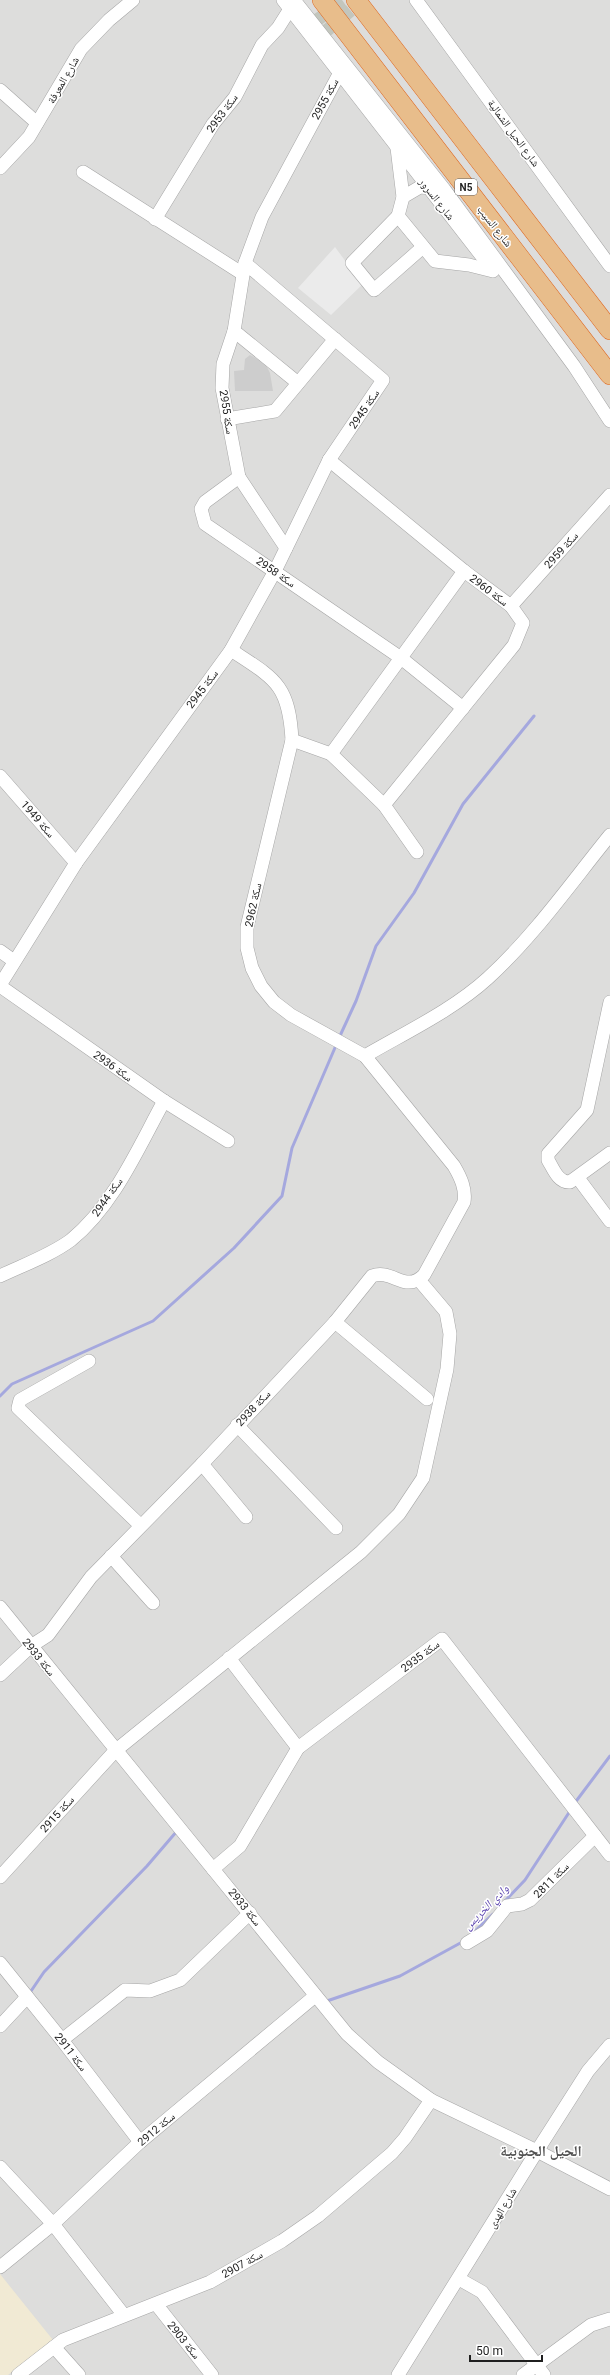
<svg xmlns="http://www.w3.org/2000/svg" width="610" height="2375" viewBox="0 0 610 2375" font-family="Roboto,'Noto Naskh Arabic',sans-serif">
<style>
.residential{fill:#dddddc}
.commercial{fill:#f1ead4}
.religious{fill:#cdcdcd}
.parking{fill:#ebebeb}
.lines{fill:none;stroke-linecap:round;stroke-linejoin:round}
.stream{stroke:#a5a8de;stroke-width:3}
.minor-tunnel{stroke:#c3c6bd;stroke-width:13;stroke-dasharray:13 6;stroke-linecap:butt}
.minor-casing{stroke:#a6a6a6;stroke-width:14}
.highway-casing{stroke:#de6822;stroke-width:20}
.minor{stroke:#fff;stroke-width:13}
.highway{stroke:#e8bd8b;stroke-width:19}
.labels{text-anchor:middle;stroke-width:3;stroke-linejoin:round;paint-order:stroke}
.shield{fill:#fff;stroke:#626262;stroke-width:1}
.shield-label{font-size:10px;font-weight:bold;fill:#1f1f1f}
.street-label{font-size:11px;fill:#1f1f1f;stroke:#fff}
.water-label{font-size:12px;font-style:italic;fill:#6049b1;stroke:#fff}
.district-label{font-size:15px;font-weight:bold;fill:#525252;stroke:#fff}
</style>
<rect width="100%" height="100%" fill="#ecf0e5"/>
<rect class="residential" x="0" y="0" width="610" height="2375"/>
<path class="commercial" d="M0 2274 53 2340 8 2375H0Z"/>
<path class="religious" d="M250 355 265 363 270 373 273 391H235L234 371 244 370 245 359Z"/>
<path class="parking" d="M335 247 349 266 366 281 331 315 298 288Z"/>
<g class="lines">
<g class="stream">
<path d="M339 1038 356 1001 376 946 414 893 463 804 534 716"/>
<path d="M0 1396 12 1384 153 1321 234 1248 282 1196 292 1148 337 1043"/>
<path d="M574 1804 610 1756"/>
<path d="M505 1901 525 1880 570 1811"/>
<path d="M475 1931 493 1914"/>
<path d="M29 1994 44 1972 147 1866 177 1831"/>
<path d="M324 2002 400 1976 464 1941"/>
</g>
<g class="minor-tunnel">
<path d="M317 20 345 0"/>
<path d="M326 31 363 0"/>
</g>
<defs>
<g id="minor">
<path d="M283 0 491 268"/>
<path d="M294 0 444 189 574 366 610 421"/>
<path d="M416 0 610 266"/>
<path d="M0 90 37 123"/>
<path d="M397 148 403 197 398 216 435 261 469 265 493 271"/>
<path d="M0 168 29 137 81 49 109 20 133 0"/>
<path d="M83 172 243 274"/>
<path d="M403 197 420 187 434 188"/>
<path d="M398 216 352 263 374 290 423 247"/>
<path d="M155 219 213 124 235 97 262 45 278 28 290 9"/>
<path d="M245 263 234 331 223 364 222 388 239 477 286 548"/>
<path d="M234 331 298 383"/>
<path d="M227 419 275 411 335 339"/>
<path d="M329 460 464 571 511 606 523 623 514 645 384 805"/>
<path d="M239 477 205 502 201 509 205 524 401 658 463 708"/>
<path d="M511 606 610 495"/>
<path d="M292 740 331 754 384 805 417 852"/>
<path d="M331 754 464 571"/>
<path d="M0 776 76 863"/>
<path d="M0 951 14 961"/>
<path d="M0 985 76 863 231 650 275 571 329 460 383 380 245 263 262 217 344 65"/>
<path d="M0 986 164 1101 228 1141"/>
<path d="M610 1002 587 1110 548 1154V1160C553 1168 558 1183 570 1182L610 1153"/>
<path d="M365 1056C406 1032 453 1010 488 978 534 936 571 883 610 835"/>
<path d="M578 1178 610 1221"/>
<path d="M0 1276C23 1265 51 1255 71 1240 114 1205 138 1148 164 1101"/>
<path d="M335 1322 427 1399"/>
<path d="M89 1361 20 1400 18 1408 140 1525"/>
<path d="M237 1425 336 1528"/>
<path d="M202 1464 246 1517"/>
<path d="M111 1556 153 1603"/>
<path d="M0 1607 347 2034 378 2062 431 2100 537 2151 610 2189"/>
<path d="M229 1658 298 1748"/>
<path d="M0 1675 31 1646 48 1635 91 1577 202 1464 335 1322 372 1276C392 1268 405 1294 424 1275L464 1202C466 1189 461 1178 454 1166L365 1056 291 1015 274 1002 261 986 252 968 247 948V927L292 740C289 684 275 679 231 650"/>
<path d="M213 1869 240 1846 298 1748 442 1639 610 1855"/>
<path d="M0 1877 115 1751 361 1552 399 1514 423 1478 447 1369 450 1334 446 1312 419 1280"/>
<path d="M467 1943 487 1931 507 1906 522 1904 530 1900 595 1836"/>
<path d="M0 1963 62 2040 140 2142"/>
<path d="M0 2026 27 1997"/>
<path d="M62 2040 125 1990 150 1991 180 1980 250 1913"/>
<path d="M0 2167 53 2224 123 2314"/>
<path d="M0 2267 53 2224 140 2142 315 1996"/>
<path d="M459 2279 482 2292 544 2375"/>
<path d="M156 2304 212 2375"/>
<path d="M54 2347 79 2375"/>
<path d="M18 2375 63 2340 210 2282 282 2241 318 2216 392 2153 405 2138 431 2100"/>
<path d="M398 2375 537 2151 588 2071 610 2045"/>
<path d="M523 2375 591 2325 610 2319"/>
</g>
<g id="highway">
<path d="M322 0 610 375"/>
<path d="M356 0 610 330"/>
</g>
</defs>
<use href="#minor" class="minor-casing"/>
<use href="#highway" class="highway-casing"/>
<use href="#minor" class="minor"/>
<use href="#highway" class="highway"/>
</g>
<g class="labels">
<rect class="shield" x="455" y="179" width="22" height="16" rx="3"/>
<g class="shield-label">
<text x="466" y="191">N5</text>
</g>
<g class="street-label">
<text transform="translate(63 80) rotate(-60)" y="4">شارع المعرفة</text>
<text transform="translate(325 99) rotate(-62)" y="4">سكة 2955</text>
<text transform="translate(222 113) rotate(-54)" y="4">سكة 2953</text>
<text transform="translate(514 133) rotate(54)" y="4">شارع الحيل الشمالية</text>
<text transform="translate(437 199) rotate(52)" y="4">شارع السرور</text>
<text transform="translate(495 226) rotate(52)" y="4">شارع السيب</text>
<text transform="translate(364 409) rotate(-56)" y="4">سكة 2945</text>
<text transform="translate(227 412) rotate(81)" y="4">سكة 2955</text>
<text transform="translate(561 550) rotate(-48)" y="4">سكة 2959</text>
<text transform="translate(276 572) rotate(34)" y="4">سكة 2958</text>
<text transform="translate(489 590) rotate(37)" y="4">سكة 2960</text>
<text transform="translate(202 689) rotate(-53)" y="4">سكة 2945</text>
<text transform="translate(38 819) rotate(49)" y="4">سكة 1949</text>
<text transform="translate(253 905) rotate(-78)" y="4">سكة 2962</text>
<text transform="translate(113 1066) rotate(35)" y="4">سكة 2936</text>
<text transform="translate(107 1197) rotate(-55)" y="4">سكة 2944</text>
<text transform="translate(253 1408) rotate(-47)" y="4">سكة 2938</text>
<text transform="translate(420 1656) rotate(-37)" y="4">سكة 2935</text>
<text transform="translate(39 1657) rotate(51)" y="4">سكة 2933</text>
<text transform="translate(57 1814) rotate(-48)" y="4">سكة 2915</text>
<text transform="translate(551 1880) rotate(-45)" y="4">سكة 2811</text>
<text transform="translate(245 1907) rotate(51)" y="4">سكة 2933</text>
<text transform="translate(71 2052) rotate(52)" y="4">سكة 2911</text>
<text transform="translate(156 2129) rotate(-40)" y="4">سكة 2912</text>
<text transform="translate(502 2208) rotate(-59)" y="4">شارع الهدى</text>
<text transform="translate(242 2264) rotate(-29)" y="4">سكة 2907</text>
<text transform="translate(184 2340) rotate(51)" y="4">سكة 2903</text>
</g>
<g class="water-label">
<text transform="translate(486 1907) rotate(-45)" y="4">وادي الخريس</text>
</g>
<g class="district-label">
<text x="541" y="2156">الحيل الجنوبية</text>
</g>
</g>
<path d="M470 2355v6h72v-6" fill="none" stroke="#1f1f1f" stroke-width="2"/>
<text x="476" y="2355" font-size="12" fill="#1f1f1f" stroke="#ffffff" stroke-width="3" paint-order="stroke">50 m</text>
</svg>
